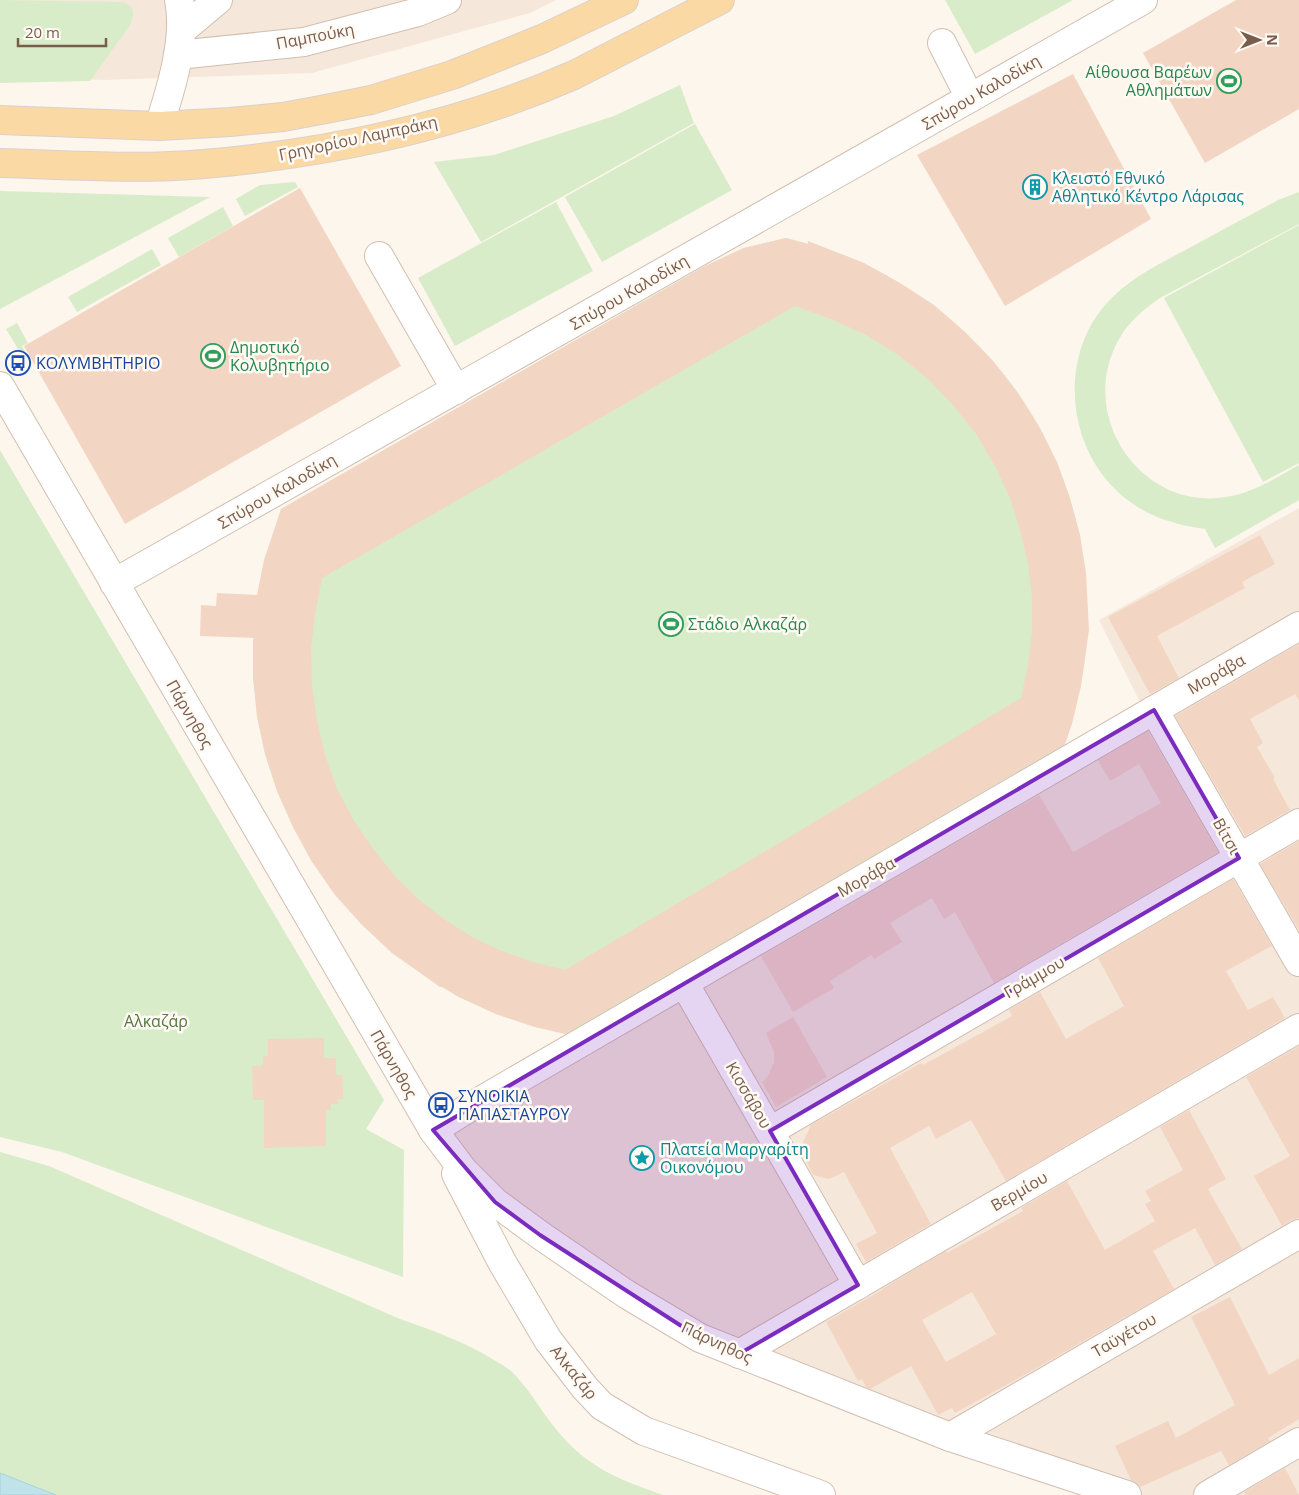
<svg xmlns="http://www.w3.org/2000/svg" width="1299" height="1495" viewBox="0 0 1299 1495" font-family="'Open Sans',sans-serif">
<style>
.residential{fill:#f5e8da}
.green{fill:#d8ecc9}
.water{fill:#bfe3e8;stroke:#a5d3da}
.building{fill:#f3d5c3;fill-rule:evenodd}
.lines{fill:none;stroke-linecap:round;stroke-linejoin:round}
.minor-casing{stroke:#d1beb0;stroke-width:30}
.major-casing{stroke:#dad1cd;stroke-width:30}
.minor{stroke:#fff;stroke-width:28}
.major{stroke:#fbd9a5;stroke-width:28}
.marked{fill:#7b2cbf;fill-opacity:0.2;stroke:#7b2cbf;stroke-width:4;stroke-linejoin:round}
.labels{text-anchor:middle;stroke-width:5;stroke-linejoin:round;paint-order:stroke}
.street-label{font-size:16px;fill:#7a5c4d;stroke:#fffaf3}
.leisure-label{font-size:16px;fill:#27864d;stroke:#fffaf3;text-anchor:start}
.culture-label{font-size:16px;fill:#0d838f;stroke:#fffaf3;text-anchor:start}
.transit-label{font-size:16px;fill:#164399;stroke:#fffaf3;text-anchor:start}
.park-label{font-size:16px;fill:#537a41;stroke:#fffaf3}
</style>
<rect width="100%" height="100%" fill="#fdf6ec"/>
<g class="residential">
<path d="M0 0H556L530 13 312 73 103 80 0 76Z"/>
<path d="M1299 508V1495H1097L698 1348 498 1220 442 1119 1145 712 1099 620Z"/>
</g>
<g class="green">
<path d="M0 0 122 2C135 6 135 13 130 25L90 81 0 83Z"/>
<path d="M945 0H1073L975 54Z"/>
<path d="M680 85 694 123 481 242 434 162 494 155 614 116Z"/>
<path d="M695 124 732 190 602 262 565 197Z"/>
<path d="M295 182 298 187 245 216 236 199 260 185Z"/>
<path d="M0 191 210 197 0 309Z"/>
<path d="M1299 192V224L1160 298C1143 310 1128 322 1118 341 1077 416 1141 511 1226 497 1253 493 1276 478 1299 465V500L1215 548 1205 529C1170 524 1142 515 1116 490 1066 442 1060 356 1106 304 1129 278 1161 263 1191 247 1220 231 1249 216 1278 200Z"/>
<path d="M556 202 593 271 455 346 418 278Z"/>
<path d="M223 207 233 226 179 257 168 238Z"/>
<path d="M1299 225V463L1263 482 1164 298Z"/>
<path d="M786 238C813 245 840 252 865 264 976 319 1052 412 1079 533 1082 545 1082 558 1084 571 1087 597 1089 623 1086 650 1082 688 1072 724 1059 760L574 1035 535 1027 496 1014 459 997 425 976 392 953 312 862 293 827 277 791 265 754 257 716 253 677V637L265 560 281 509 703 267 744 248Z"/>
<path d="M152 249 161 265 77 312 68 297Z"/>
<path d="M17 323 28 343 22 346 32 363 28 366 6 329Z"/>
<path d="M0 450 384 1100 366 1129 404 1150 403 1277 62 1152 0 1137Z"/>
<path d="M0 1152 49 1166 400 1319C432 1330 465 1342 494 1360 499 1363 505 1366 510 1370 527 1386 538 1406 552 1424 584 1466 615 1478 663 1495H56L0 1473Z"/>
</g>
<path class="water" d="M0 1473 56 1495H0Z"/>
<g class="building">
<path d="M1236 0H1299V109L1205 163 1143 53Z"/>
<path d="M1073 74 1151 219 1005 306 917 155Z"/>
<path d="M300 188 401 366 125 524 24 346Z"/>
<path d="M786 238 808 244V241L864 263 900 283 934 305 965 332 993 361 1018 393 1040 428 1057 462 1070 498 1080 535 1086 573 1089 630 1081 686 1072 724 1065 744 565 1034 535 1027 496 1014 459 997 442 987H440L392 953 362 925 335 895 312 862 293 827 277 791 265 754 257 716 253 677V640L256 638 200 636 201 605 216 606 217 593 257 595 264 560 281 509 707 265 744 248ZM795 306 831 319 866 335 897 354 927 378 953 405 977 435 996 468 1010 498 1020 530 1028 564 1032 597V631L1028 665 1021 698 781 842 565 970 533 962 502 951 472 937 444 919 418 899 395 876 374 850 354 821 337 789 325 755 317 721 312 685 311 649 315 614 322 578Z"/>
<path d="M1260 535 1275 564 1242 582 1245 588 1157 636 1179 678 1150 694 1108 617Z"/>
<path d="M1299 644V701L1295 694 1250 719 1263 743 1257 747 1275 778 1273 779 1290 810 1245 836 1175 716Z"/>
<path d="M1148 731 1218 852 994 983 955 912 944 919 932 898 890 923 902 942 874 959 871 955 830 981 834 988 793 1012 761 956 1039 795 1073 852 1161 803 1139 764 1110 781 1098 760Z"/>
<path d="M1299 841V930L1260 864Z"/>
<path d="M1233 879 1272 946 1226 971 1248 1010 1273 997 1285 1018 1006 1181 971 1120 936 1139 929 1126 890 1148 931 1224 866 1262 856 1244 877 1233 844 1172 829 1179 813 1175 800 1149 811 1125 921 1063 923 1065 1012 1016 1009 1010 1040 992 1066 1039 1124 1006 1098 958Z"/>
<path d="M793 1017 827 1077 776 1107 762 1082 768 1076 774 1062V1052L766 1033Z"/>
<path d="M324 1038V1058H336V1075H342L343 1099H337L338 1104H331V1110H326V1146L264 1148V1100H253L252 1066H263V1056H268V1039Z"/>
<path d="M1299 1046V1218L1291 1220 1282 1226 1254 1176 1290 1156 1246 1077Z"/>
<path d="M1189 1110 1226 1179 1208 1189 1242 1249 1215 1265 1195 1228 1153 1251 1174 1289 1028 1373 955 1413 952 1408 938 1415 911 1366 870 1389 866 1387 862 1379 858 1381 826 1322 882 1290V1289L946 1251 947 1253 1023 1211 1021 1208 1067 1181 1105 1250 1155 1221 1145 1204 1151 1201 1145 1191 1183 1170 1160 1127ZM972 1292 996 1334 946 1362 922 1320Z"/>
<path d="M1230 1297 1269 1375 1299 1358V1419L1268 1438 1270 1441 1229 1465 1221 1451 1140 1487 1138 1484 1131 1480 1115 1446 1168 1421 1176 1438 1235 1405 1191 1317Z"/>
<path d="M1285 1468 1299 1495H1246L1244 1492Z"/>
</g>
<g class="lines">
<defs>
<g id="minor">
<path d="M182 30 218 0"/>
<path d="M942 43 970 98"/>
<path d="M178 55 304 42 418 12 447 0"/>
<path d="M159 126C171 89 187 38 179 0"/>
<path d="M379 256 456 390"/>
<path d="M0 386 433 1130 463 1170 495 1202 540 1235 626 1294 700 1338 950 1437 1127 1495"/>
<path d="M114 583 1143 0"/>
<path d="M1154 710 1299 962"/>
<path d="M684 983 858 1285"/>
<path d="M433 1130 470 1107 1299 626"/>
<path d="M770 1131 1299 823"/>
<path d="M456 1174 502 1262 548 1340 585 1388 602 1406 644 1431 821 1495"/>
<path d="M739 1354 1299 1028"/>
<path d="M950 1437 1299 1234"/>
<path d="M1208 1495 1299 1442"/>
</g>
<g id="major">
<path d="M0 120 159 126 230 122 283 117 326 109 371 100 452 75 542 39 624 0"/>
<path d="M0 163C68 165 136 170 204 164 330 153 458 126 574 75L720 0"/>
</g>
</defs>
<use href="#minor" class="minor-casing"/>
<use href="#major" class="major-casing"/>
<use href="#minor" class="minor"/>
<use href="#major" class="major"/>
</g>
<path class="marked" d="M1154 710 1239 858 770 1131 858 1285 739 1354 700 1338 540 1235 495 1202 433 1130Z"/>
<defs>
<symbol id="stadium-ring" viewBox="-11 -11 22 22"><circle r="9.5" fill="#fffaf3" stroke="#2e9e5b" stroke-width="1.5"/><path d="M0-5a6.5 5 0 1 0 0 10a6.5 5 0 1 0 0-10ZM-3.5-1.8h7v3.6h-7Z" fill="#2e9e5b"/></symbol>
<symbol id="building-ring" viewBox="-11 -11 22 22"><circle r="9.5" fill="#fffaf3" stroke="#0f9aa8" stroke-width="1.5"/><path d="M-4-6H4V6H1V3H-1V6H-4ZM-2.5-4.3h1.7v1.8h-1.7ZM.8-4.3h1.7v1.8H.8ZM-2.5-1h1.7V.8h-1.7ZM.8-1h1.7V.8H.8Z" fill="#0f9aa8"/></symbol>
<symbol id="bus-ring" viewBox="-11 -11 22 22"><circle r="9.5" fill="#fffaf3" stroke="#1a4fb4" stroke-width="1.5"/><path d="M-5-6H5V4H4V6H2V4H-2V6H-4V4H-5ZM-3.5-4V0h7V-4ZM-3.5 1.2v1.5H-2V1.2ZM2 1.2v1.5H3.5V1.2Z" fill="#1a4fb4"/></symbol>
<symbol id="sight-ring" viewBox="-11 -11 22 22"><circle r="9.5" fill="#fffaf3" stroke="#0f9aa8" stroke-width="1.5"/><path d="M0-6L1.8-2.2L6-1.7L2.9 1.2L3.7 5.4L0 3.3L-3.7 5.4L-2.9 1.2L-6-1.7L-1.8-2.2Z" fill="#0f9aa8"/></symbol>
</defs>
<g fill-rule="evenodd">
<use href="#stadium-ring" x="1215" y="67" width="28" height="28"/>
<use href="#building-ring" x="1021" y="173" width="28" height="28"/>
<use href="#stadium-ring" x="199" y="342" width="28" height="28"/>
<use href="#bus-ring" x="4" y="349" width="28" height="28"/>
<use href="#stadium-ring" x="657" y="610" width="28" height="28"/>
<use href="#bus-ring" x="427" y="1091" width="28" height="28"/>
<use href="#sight-ring" x="628" y="1144" width="28" height="28"/>
</g>
<g class="labels">
<g class="street-label">
<text transform="translate(315 36) rotate(-11)" y="6">Παμπούκη</text>
<text transform="translate(981 92) rotate(-30)" y="6">Σπύρου Καλοδίκη</text>
<text transform="translate(358 138) rotate(-12)" y="6">Γρηγορίου Λαμπράκη</text>
<text transform="translate(629 292) rotate(-30)" y="6">Σπύρου Καλοδίκη</text>
<text transform="translate(277 491) rotate(-30)" y="6">Σπύρου Καλοδίκη</text>
<text transform="translate(1216 674) rotate(-30)" y="6">Μοράβα</text>
<text transform="translate(190 714) rotate(60)" y="6">Πάρνηθος</text>
<text transform="translate(1227 836) rotate(60)" y="6">Βίτσι</text>
<text transform="translate(866 877) rotate(-30)" y="6">Μοράβα</text>
<text transform="translate(1034 977) rotate(-30)" y="6">Γράμμου</text>
<text transform="translate(394 1064) rotate(60)" y="6">Πάρνηθος</text>
<text transform="translate(749 1095) rotate(60)" y="6">Κισσάβου</text>
<text transform="translate(1019 1191) rotate(-30)" y="6">Βερμίου</text>
<text transform="translate(1124 1335) rotate(-30)" y="6">Ταϋγέτου</text>
<text transform="translate(717 1342) rotate(25)" y="6">Πάρνηθος</text>
<text transform="translate(574 1372) rotate(51)" y="6">Αλκαζάρ</text>
</g>
<g class="leisure-label">
<text x="1212" y="78" text-anchor="end">Αίθουσα Βαρέων<tspan x="1212" dy="18">Αθλημάτων</tspan></text>
<text x="230" y="353">Δημοτικό<tspan x="230" dy="18">Κολυβητήριο</tspan></text>
<text x="688" y="630">Στάδιο Αλκαζάρ</text>
</g>
<g class="culture-label">
<text x="1052" y="184">Κλειστό Εθνικό<tspan x="1052" dy="18">Αθλητικό Κέντρο Λάρισας</tspan></text>
<text x="660" y="1155">Πλατεία Μαργαρίτη<tspan x="660" dy="18">Οικονόμου</tspan></text>
</g>
<g class="transit-label">
<text x="36" y="369">ΚΟΛΥΜΒΗΤΗΡΙΟ</text>
<text x="458" y="1102">ΣΥΝΟΙΚΙΑ<tspan x="458" dy="18">ΠΑΠΑΣΤΑΥΡΟΥ</tspan></text>
</g>
<g class="park-label">
<text x="156" y="1027">Αλκαζάρ</text>
</g>
</g>
<g transform="translate(1259 40) rotate(90)" stroke="#fffaf3" stroke-width="4" paint-order="stroke">
<path d="M0-4L9 19L0 12L-9 19Z" fill="#7a5c4d"/>
<text y="-8" font-size="14" font-weight="bold" text-anchor="middle" fill="#7a5c4d">N</text>
</g>
<path d="M18 38v8h88v-8" fill="none" stroke="#7a5c4d" stroke-width="2.5"/>
<text x="25" y="38" font-size="15" fill="#7a5c4d" stroke="#fffaf3" stroke-width="4" paint-order="stroke">20 m</text>
</svg>
